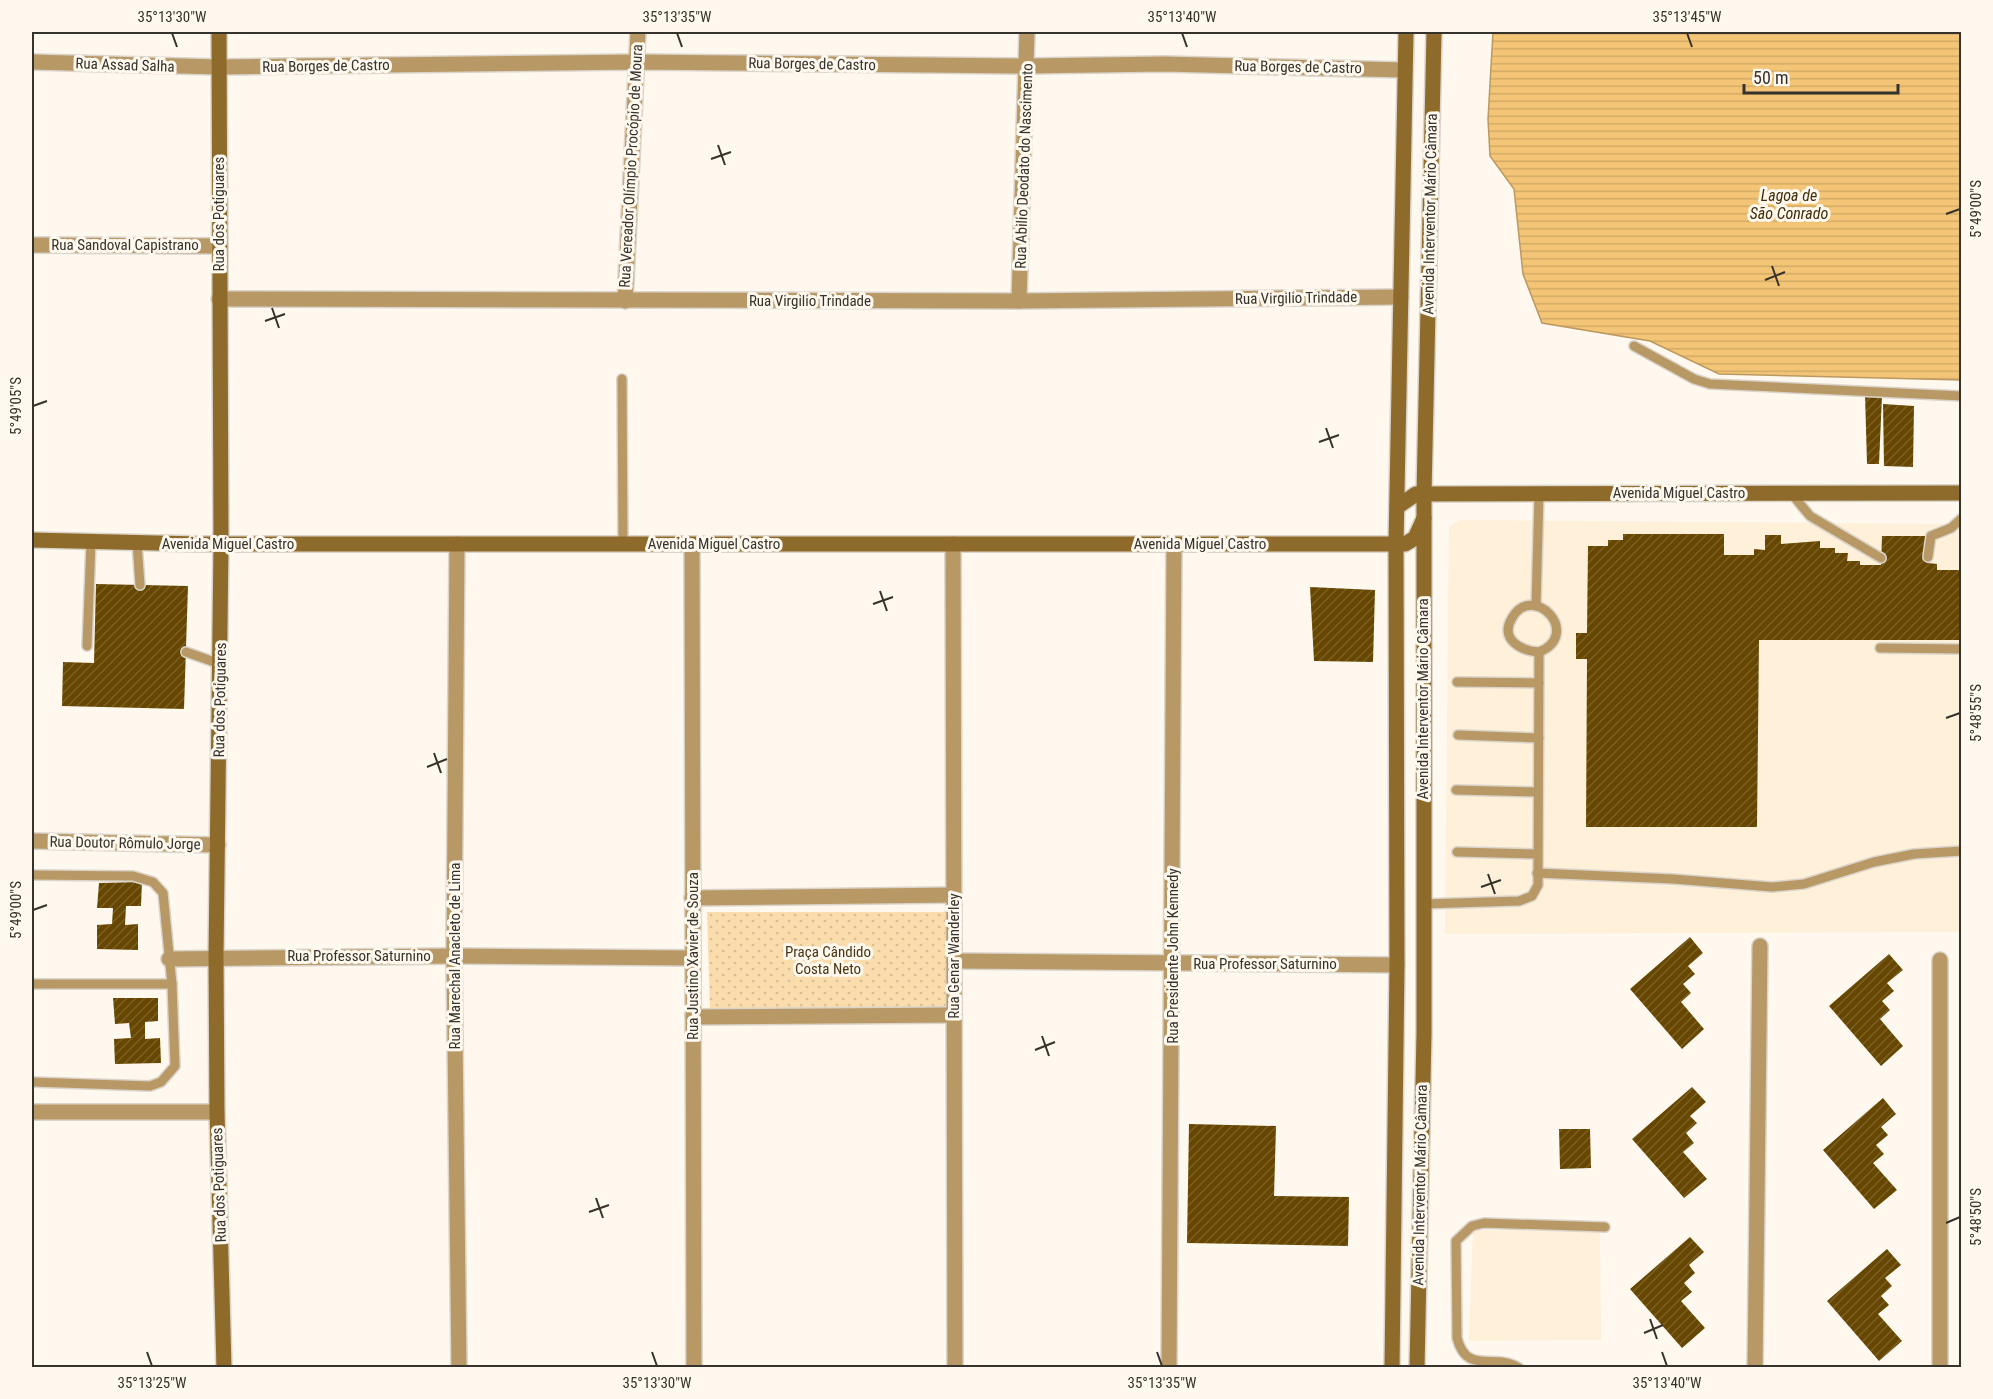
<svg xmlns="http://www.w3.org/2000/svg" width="1993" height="1399" viewBox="0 0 1993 1399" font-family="'Roboto Condensed',sans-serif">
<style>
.built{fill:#fef0d9}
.park{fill:url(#park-dots)}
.water{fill:url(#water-rules);stroke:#bb9960;stroke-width:1.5}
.building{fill:url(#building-hatch)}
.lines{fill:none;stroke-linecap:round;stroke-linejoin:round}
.lane-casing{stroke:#dad4cb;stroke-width:12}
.street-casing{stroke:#dad4cb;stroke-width:18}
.secondary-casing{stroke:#dad4cb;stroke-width:18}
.lane{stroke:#b89966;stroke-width:9}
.street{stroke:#b89966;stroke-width:15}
.secondary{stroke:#8f6b2b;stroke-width:15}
.ticks{fill:none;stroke:#36322c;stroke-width:2}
.labels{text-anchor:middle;stroke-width:6;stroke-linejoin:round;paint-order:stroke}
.street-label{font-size:15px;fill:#36322c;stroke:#fef8ee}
.park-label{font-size:15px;fill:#483513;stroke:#fef8ee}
.water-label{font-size:16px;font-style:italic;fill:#402d0a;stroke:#fef8ee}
.neatline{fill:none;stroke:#36322c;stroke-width:2}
.ticks-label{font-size:15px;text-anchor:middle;fill:#36322c}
</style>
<defs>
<pattern id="park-dots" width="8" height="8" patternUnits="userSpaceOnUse" patternTransform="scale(1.5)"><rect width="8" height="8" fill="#fbddad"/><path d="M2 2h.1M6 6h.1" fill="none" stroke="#d8be95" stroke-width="1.8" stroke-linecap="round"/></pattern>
<pattern id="water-rules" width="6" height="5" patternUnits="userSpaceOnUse" patternTransform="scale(1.5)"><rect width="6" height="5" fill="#f4c576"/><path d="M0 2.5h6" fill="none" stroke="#d2aa66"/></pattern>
<pattern id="building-hatch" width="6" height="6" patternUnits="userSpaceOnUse" patternTransform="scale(1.5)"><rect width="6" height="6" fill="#674700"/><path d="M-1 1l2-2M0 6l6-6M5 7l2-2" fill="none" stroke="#796026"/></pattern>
</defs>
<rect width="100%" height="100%" fill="#fef8ee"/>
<g class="built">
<path d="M1460 520 1961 524V932L1445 934 1449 527Z"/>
<path d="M1473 1230 1600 1232 1601 1340 1469 1341Z"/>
</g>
<path class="park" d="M707 912H948V1008L710 1009Z"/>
<path class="water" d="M1493 32H1961V380L1719 374 1650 341 1542 323 1523 274 1514 189 1490 156 1488 119Z"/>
<g class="building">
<path d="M1865 394 1882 396 1879 464H1867Z"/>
<path d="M1883 404 1914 406 1913 467 1884 466Z"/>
<path d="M1623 534H1724V555H1754V549L1765 550V535H1781V544L1820 541V548H1835V553H1848L1847 561H1860V565H1881L1882 536H1928V563L1937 564V570H1962V640H1759L1757 827H1586L1587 659H1576V633H1587L1588 546H1608V540H1623Z"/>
<path d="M96 584 188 586 184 709 62 706 63 662 94 663Z"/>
<path d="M1310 587 1375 590 1373 662 1314 661Z"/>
<path d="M142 882 141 906H126L125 925 138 924V950L97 949V925L112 924 113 908H97L99 883Z"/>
<path d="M1690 937 1703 953 1688 966 1695 974 1683 984 1691 993 1681 1002 1704 1029 1682 1049 1630 989Z"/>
<path d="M1889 954 1903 970 1887 983 1894 991 1882 1001 1890 1010 1880 1019 1903 1046 1881 1066 1829 1006Z"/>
<path d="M113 998H158V1021L145 1022V1039L160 1038 161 1063 115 1064 114 1039 131 1038 129 1023 115 1024Z"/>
<path d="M1692 1087 1706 1102 1690 1116 1697 1123 1686 1133 1694 1143 1683 1152 1707 1179 1684 1198 1632 1139Z"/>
<path d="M1883 1098 1896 1114 1881 1127 1888 1135 1876 1145 1884 1154 1873 1163 1897 1190 1874 1209 1823 1150Z"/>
<path d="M1189 1124 1276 1126 1274 1196 1349 1197 1348 1246 1187 1243Z"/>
<path d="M1559 1129H1590L1591 1168 1560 1169Z"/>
<path d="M1690 1237 1704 1252 1689 1265 1695 1273 1684 1283 1692 1292 1681 1301 1705 1328 1682 1348 1630 1289Z"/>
<path d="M1887 1249 1901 1265 1885 1278 1892 1286 1881 1296 1889 1305 1878 1314 1902 1341 1879 1361 1827 1301Z"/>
</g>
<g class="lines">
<defs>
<g id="lane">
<path d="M1634 346 1694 379 1710 384 1962 396"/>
<path d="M622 379 623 544"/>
<path d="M1791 493 1810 516 1881 558"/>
<path d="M137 543 140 585"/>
<path d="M1928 557 1931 536 1951 528 1962 518"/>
<path d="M1536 606 1539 494"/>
<path d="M87 646 91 542"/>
<path d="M1880 648 1962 649"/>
<path d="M186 652 220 664"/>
<path d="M1457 682 1539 683"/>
<path d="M1458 735 1539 738"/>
<path d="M1456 790 1538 792"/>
<path d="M1457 852 1537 854"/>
<path d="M1537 873 1673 879 1772 887 1804 884 1874 862 1914 854 1962 851"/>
<path d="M32 875 133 876 153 882 163 893 172 984H32"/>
<path d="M1424 904 1519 901 1532 896 1538 885 1539 652C1521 651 1499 639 1512 618 1533 581 1583 634 1539 652"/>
<path d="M32 1082 150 1086 161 1082 175 1066 172 984"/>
<path d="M1519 1368C1494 1352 1467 1376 1457 1338L1456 1241 1472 1226 1484 1223 1605 1227"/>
</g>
<g id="street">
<path d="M32 62 219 67 637 62 1028 66 1164 64 1405 70"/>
<path d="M32 245 219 246"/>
<path d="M219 299 1019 301 1401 297"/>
<path d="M625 301 638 32"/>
<path d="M1019 301 1027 32"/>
<path d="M457 544 454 956 459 1368"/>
<path d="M692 544 694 1368"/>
<path d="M953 544 955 1368"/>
<path d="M32 841 218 845"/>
<path d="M692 898 954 895"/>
<path d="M169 959 454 956 693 958"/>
<path d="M954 961 1397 965"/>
<path d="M693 1017 954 1015"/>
<path d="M32 1112H217"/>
<path d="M1169 1368 1174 544"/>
<path d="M1755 1368 1760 946"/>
<path d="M1940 1368V960"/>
</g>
<g id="secondary">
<path d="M219 32 221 544 216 957 217 1112 224 1368"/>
<path d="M1397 507 1416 494 1962 493"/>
<path d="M32 540 199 544H1405L1415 538 1424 518"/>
<path d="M1392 1368 1397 965 1396 544 1406 32"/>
<path d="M1417 1368 1424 1033V494L1434 32"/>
</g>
</defs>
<use href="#lane" class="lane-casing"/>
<use href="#street" class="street-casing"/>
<use href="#secondary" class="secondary-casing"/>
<use href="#lane" class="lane"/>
<use href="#street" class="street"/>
<use href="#secondary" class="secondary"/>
</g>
<path class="ticks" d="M172 33 177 47M677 33 682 47M1182 33 1187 47M1687 33 1692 47M718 145 725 165M711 159 731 152M1946 214 1960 209M1772 266 1779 286M1765 280 1785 272M272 308 279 328M265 321 285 314M33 406 47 401M1326 428 1333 448M1319 442 1339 435M880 591 887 611M873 604 893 597M1946 718 1960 713M434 753 441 773M427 767 447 759M1488 874 1495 894M1481 887 1501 880M33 910 47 905M1042 1036 1049 1056M1035 1050 1055 1042M596 1198 603 1218M589 1212 609 1205M1946 1223 1960 1217M1650 1319 1657 1339M1644 1333 1663 1325M147 1352 152 1366M652 1352 657 1366M1157 1352 1162 1366M1662 1352 1667 1366"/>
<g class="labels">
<g class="street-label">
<text transform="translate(812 64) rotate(1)" y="5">Rua Borges de Castro</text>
<text transform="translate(125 65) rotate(2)" y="5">Rua Assad Salha</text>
<text transform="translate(326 66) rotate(-1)" y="5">Rua Borges de Castro</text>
<text transform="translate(1298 67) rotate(1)" y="5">Rua Borges de Castro</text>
<text transform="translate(631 166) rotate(-87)" y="5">Rua Vereador Olímpio Procópio de Moura</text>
<text transform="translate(1024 166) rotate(-88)" y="5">Rua Abilio Deodato do Nascimento</text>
<text transform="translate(219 214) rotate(-90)" y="5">Rua dos Potiguares</text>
<text transform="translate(1430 214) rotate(-89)" y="5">Avenida Interventor Mário Câmara</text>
<text x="125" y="250">Rua Sandoval Capistrano</text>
<text transform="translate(1296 298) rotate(-1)" y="5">Rua Virgilio Trindade</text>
<text x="810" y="306">Rua Virgilio Trindade</text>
<text x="1679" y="498">Avenida Miguel Castro</text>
<text x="228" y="549">Avenida Miguel Castro</text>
<text x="714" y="549">Avenida Miguel Castro</text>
<text x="1200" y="549">Avenida Miguel Castro</text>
<text transform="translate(1423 699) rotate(-90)" y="5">Avenida Interventor Mário Câmara</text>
<text transform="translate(220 700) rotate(-89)" y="5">Rua dos Potiguares</text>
<text transform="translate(125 843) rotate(1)" y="5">Rua Doutor Rômulo Jorge</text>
<text x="359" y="961">Rua Professor Saturnino</text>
<text transform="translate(455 956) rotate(-90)" y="5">Rua Marechal Anacleto de Lima</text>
<text transform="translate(693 956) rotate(-90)" y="5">Rua Justino Xavier de Souza</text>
<text transform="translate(954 956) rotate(-90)" y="5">Rua Genar Wanderley</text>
<text transform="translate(1173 956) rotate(-90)" y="5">Rua Presidente John Kennedy</text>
<text x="1265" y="969">Rua Professor Saturnino</text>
<text transform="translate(219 1185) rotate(-92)" y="5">Rua dos Potiguares</text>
<text transform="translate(1420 1185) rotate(-89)" y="5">Avenida Interventor Mário Câmara</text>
</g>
<g class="park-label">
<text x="828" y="957">Praça Cândido<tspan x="828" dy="17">Costa Neto</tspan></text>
</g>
<g class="water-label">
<text x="1789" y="201">Lagoa de<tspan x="1789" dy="18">São Conrado</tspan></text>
</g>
</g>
<rect width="1993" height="1399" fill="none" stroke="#fef8ee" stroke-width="66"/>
<path d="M1744 84v9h154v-9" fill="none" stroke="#36322c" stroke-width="3"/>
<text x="1753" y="84" font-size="18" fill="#36322c" stroke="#fef8ee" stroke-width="4.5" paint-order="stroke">50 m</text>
<rect x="33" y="33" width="1927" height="1333" class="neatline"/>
<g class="ticks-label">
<text x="172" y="22">35°13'30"W</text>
<text x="677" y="22">35°13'35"W</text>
<text x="1182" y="22">35°13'40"W</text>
<text x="1687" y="22">35°13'45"W</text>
<text transform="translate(1976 209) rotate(-90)" y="5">5°49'00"S</text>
<text transform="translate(16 406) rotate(-90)" y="5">5°49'05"S</text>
<text transform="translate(1976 713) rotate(-90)" y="5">5°48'55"S</text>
<text transform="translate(16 910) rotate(-90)" y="5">5°49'00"S</text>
<text transform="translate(1976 1217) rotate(-90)" y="5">5°48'50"S</text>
<text x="152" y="1388">35°13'25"W</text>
<text x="657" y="1388">35°13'30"W</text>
<text x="1162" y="1388">35°13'35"W</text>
<text x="1667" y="1388">35°13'40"W</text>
</g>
</svg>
